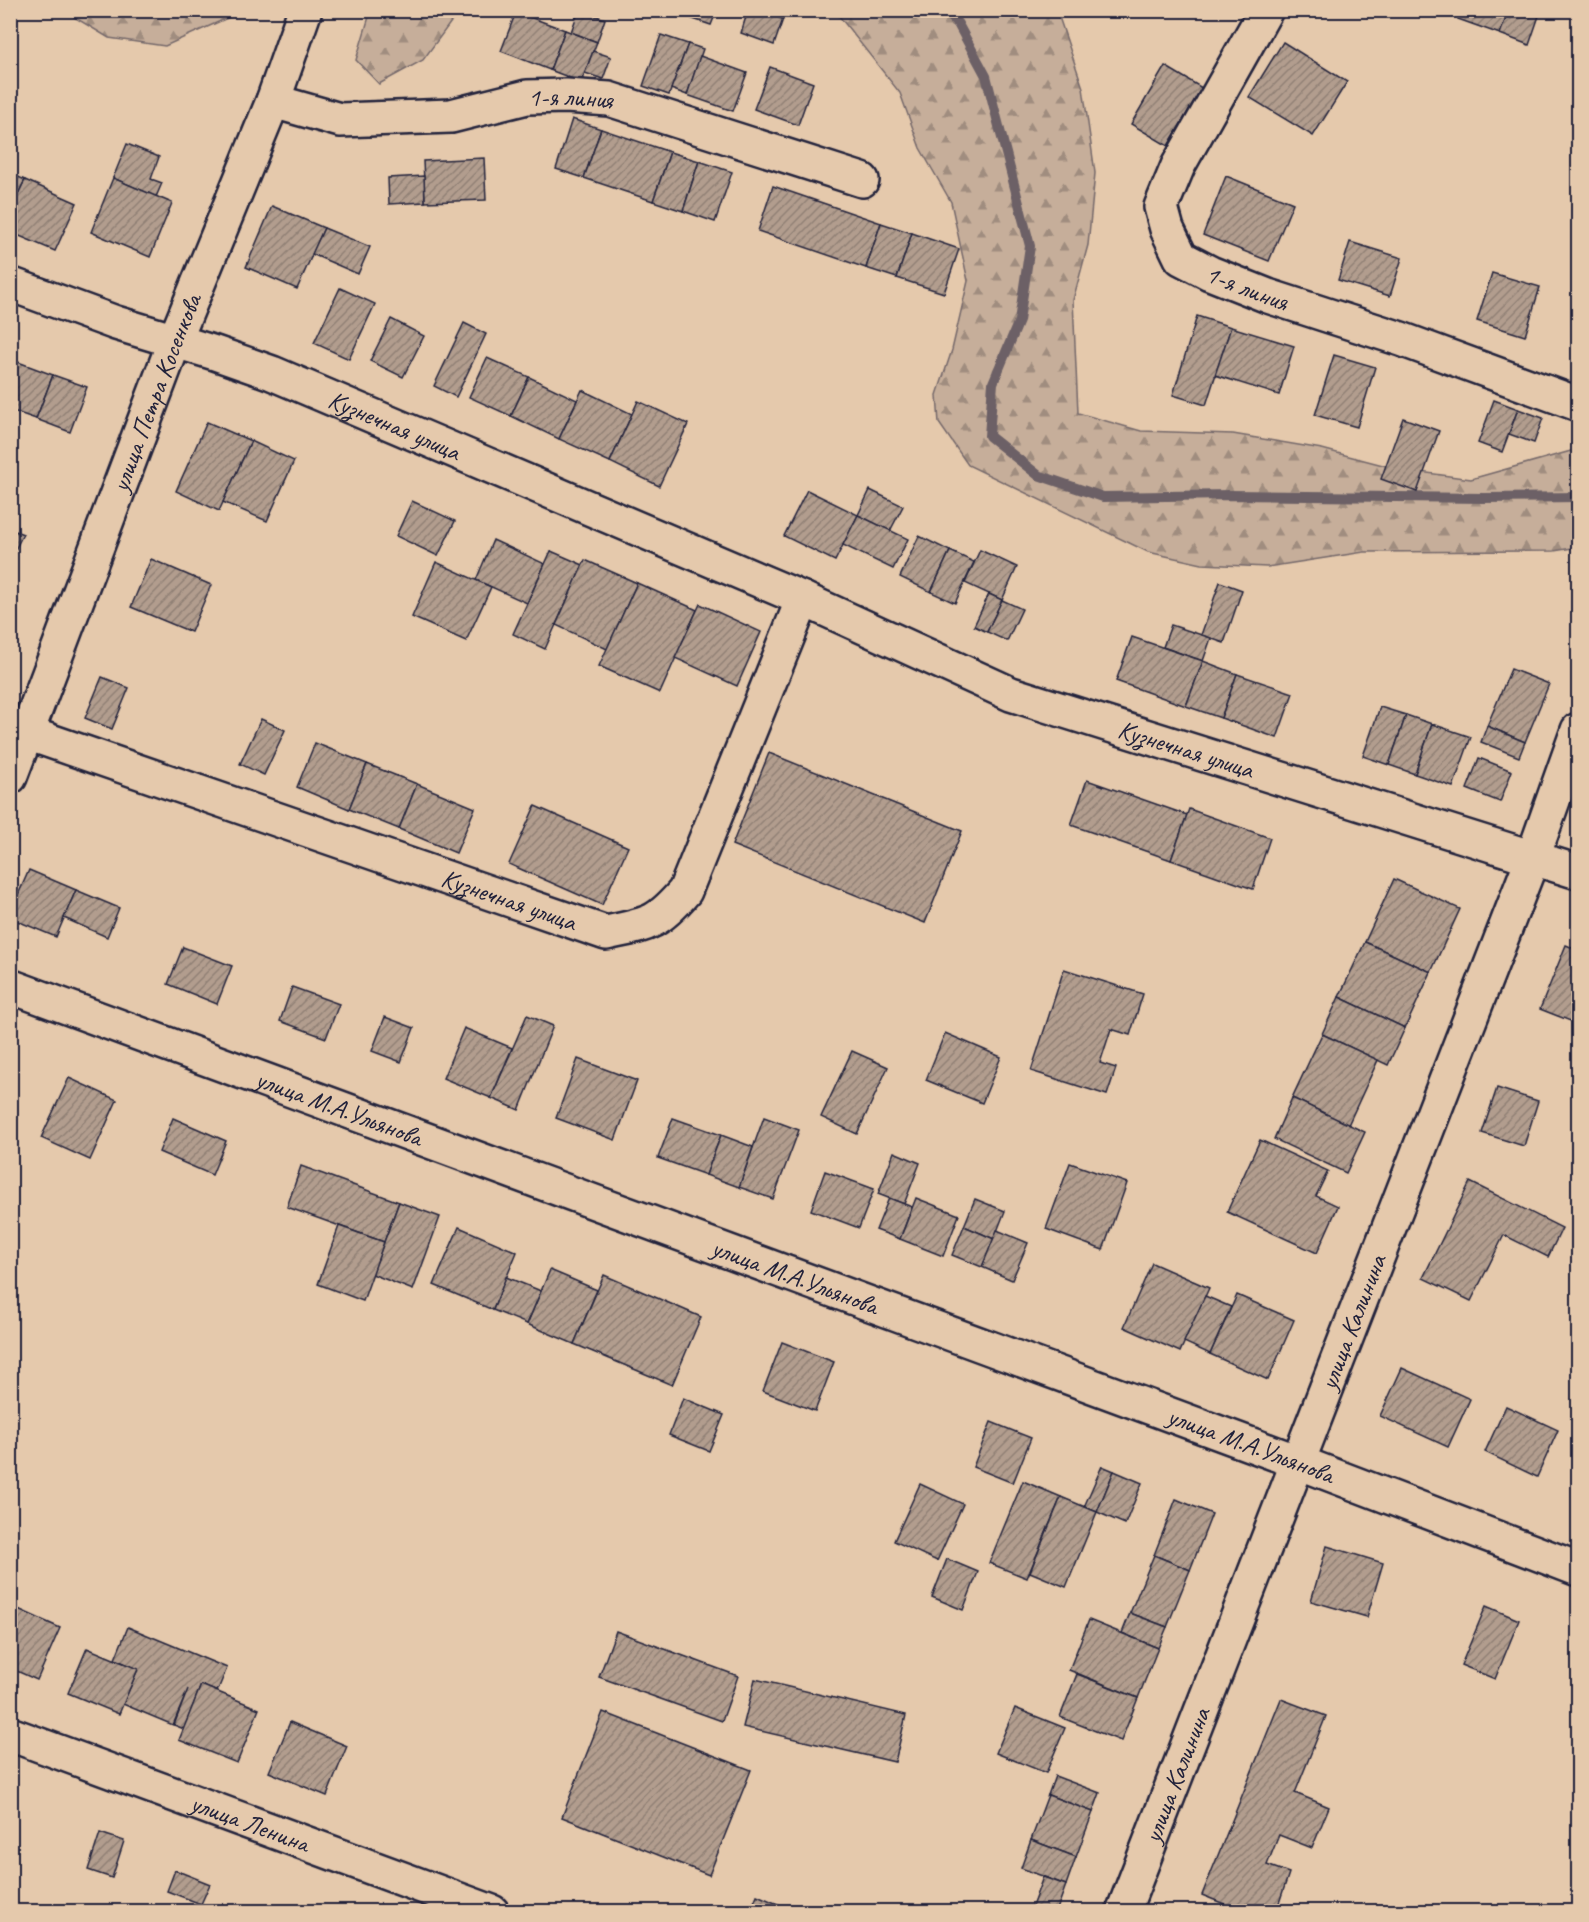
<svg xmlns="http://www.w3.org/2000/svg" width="1589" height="1922" viewBox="0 0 1589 1922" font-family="Caveat,sans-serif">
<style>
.forest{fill:url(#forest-firs);stroke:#74686a;stroke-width:1.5}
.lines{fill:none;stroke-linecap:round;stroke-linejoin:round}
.stream{stroke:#6c6166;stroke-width:10}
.building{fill:url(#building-hatch);stroke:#22223b;stroke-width:1.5}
.minor-casing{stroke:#22223b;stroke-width:38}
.major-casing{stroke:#22223b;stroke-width:38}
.minor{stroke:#e5c9ac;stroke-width:33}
.major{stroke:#e5c9ac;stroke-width:33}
.labels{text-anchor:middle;stroke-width:6;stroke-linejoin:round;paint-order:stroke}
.street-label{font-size:26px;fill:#22223b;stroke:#e5c9ac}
</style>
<defs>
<pattern id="forest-firs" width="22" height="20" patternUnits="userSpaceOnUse" patternTransform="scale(1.5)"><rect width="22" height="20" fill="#c6ae9a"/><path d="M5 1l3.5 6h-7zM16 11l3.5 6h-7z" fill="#a08d7f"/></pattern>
<pattern id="building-hatch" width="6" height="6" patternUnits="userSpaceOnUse" patternTransform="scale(1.5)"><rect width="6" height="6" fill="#b29d8e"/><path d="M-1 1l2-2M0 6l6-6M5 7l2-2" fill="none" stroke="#908075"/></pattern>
</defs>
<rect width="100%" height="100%" fill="#e5c9ac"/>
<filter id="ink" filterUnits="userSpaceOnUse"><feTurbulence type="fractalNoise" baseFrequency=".0167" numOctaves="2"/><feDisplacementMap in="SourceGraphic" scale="12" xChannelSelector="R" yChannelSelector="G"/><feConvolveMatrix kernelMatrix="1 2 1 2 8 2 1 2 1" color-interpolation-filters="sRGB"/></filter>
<g filter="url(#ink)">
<g class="forest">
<path d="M371 10H459V11L423 60 379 84 356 60Z"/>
<path d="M64 11H243L165 46 109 38Z"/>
<path d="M835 11H1057L1083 88 1095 173 1088 245 1073 300 1078 413 1141 431 1233 434 1322 449 1398 469 1471 479 1578 449V547L1554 551 1364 552 1267 567 1202 564 1148 552 968 465 939 423 937 395 952 350 968 281 951 202 920 148 900 93Z"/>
</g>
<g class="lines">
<path class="stream" d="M945 10 958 24 986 76 1030 246 1019 321 993 383 989 436 1038 475 1103 497 1229 495 1484 498 1578 497"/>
</g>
<g class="building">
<path d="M579 10 605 19 597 42 571 32Z"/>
<path d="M686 10H717L711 25 684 16Z"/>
<path d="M748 10H757L783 19 774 45 741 33Z"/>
<path d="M757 10H786L783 19Z"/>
<path d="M1461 10H1509L1500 34 1458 19Z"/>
<path d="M1509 10H1541L1529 45 1500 34Z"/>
<path d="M516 12 565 30 550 70 501 51Z"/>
<path d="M565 30 597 42 581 82 550 70Z"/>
<path d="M661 35 688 44 669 95 643 86Z"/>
<path d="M1283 42 1347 82 1313 136 1249 97Z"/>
<path d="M688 44 703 49 687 95 671 89Z"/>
<path d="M593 51 611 57 603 79 585 73Z"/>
<path d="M700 56 747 73 733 111 687 95Z"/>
<path d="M1165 66 1202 88 1168 146 1131 124Z"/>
<path d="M770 67 813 83 798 125 754 109Z"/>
<path d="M572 119 601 129 584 178 556 169Z"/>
<path d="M601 129 670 152 653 201 584 178Z"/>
<path d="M127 144 159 157 151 179 162 183 156 197 113 178Z"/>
<path d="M670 152 699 161 683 211 653 201Z"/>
<path d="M484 158 486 200 425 202 423 161Z"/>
<path d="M699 161 732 172 715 222 683 211Z"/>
<path d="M10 173 25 180 10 211Z"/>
<path d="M424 176 425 202 389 204 388 178Z"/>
<path d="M1226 176 1293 203 1269 261 1203 235Z"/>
<path d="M113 178 172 203 150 257 91 232Z"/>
<path d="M25 180 77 203 55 251 10 232V211Z"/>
<path d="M773 186 881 223 866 268 758 231Z"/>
<path d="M272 206 324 228 297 289 246 267Z"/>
<path d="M881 223 912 233 897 278 866 268Z"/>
<path d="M324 228 370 247 358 274 312 254Z"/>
<path d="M912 233 959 249 944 293 897 278Z"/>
<path d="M1350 242 1402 258 1390 296 1338 280Z"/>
<path d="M1492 273 1540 287 1525 336 1477 321Z"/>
<path d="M340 288 375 304 349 359 314 343Z"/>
<path d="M1197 316 1231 327 1206 405 1173 395Z"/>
<path d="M391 319 424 336 403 377 370 361Z"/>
<path d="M464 323 486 334 456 397 434 386Z"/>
<path d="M1231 327 1294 346 1279 395 1215 375Z"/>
<path d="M1334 355 1375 367 1357 427 1315 415Z"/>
<path d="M487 358 529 377 511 416 469 397Z"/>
<path d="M10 359 53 375 36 419 10 410Z"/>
<path d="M53 375 87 387 70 432 36 419Z"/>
<path d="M529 377 577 400 559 439 511 416Z"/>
<path d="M582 390 632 414 610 462 559 439Z"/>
<path d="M1494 400 1518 409 1502 452 1478 443Z"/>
<path d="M638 401 688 424 659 486 610 462Z"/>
<path d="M1518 409 1543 418 1534 443 1509 434Z"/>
<path d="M1403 418 1439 431 1417 492 1381 479Z"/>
<path d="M207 422 251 441 219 511 176 491Z"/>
<path d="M251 441 294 461 267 521 223 502Z"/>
<path d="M807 490 858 515 835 561 784 536Z"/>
<path d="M870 490 903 506 890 531 858 515Z"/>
<path d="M412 501 455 521 438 556 396 536Z"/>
<path d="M858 515 908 539 893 569 843 545Z"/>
<path d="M10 529 23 534 10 560Z"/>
<path d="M919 536 950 551 931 592 900 577Z"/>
<path d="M493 540 545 564 527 603 476 580Z"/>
<path d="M980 550 1017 567 1002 600 965 583Z"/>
<path d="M551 551 583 565 545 649 513 634Z"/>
<path d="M950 551 974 562 955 603 931 592Z"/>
<path d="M151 559 211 585 191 632 131 607Z"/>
<path d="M585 560 637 583 607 649 556 625Z"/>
<path d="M436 562 491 587 466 641 412 617Z"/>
<path d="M1220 582 1242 590 1224 643 1201 635Z"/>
<path d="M637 583 697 610 660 693 599 666Z"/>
<path d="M989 594 1002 600 987 632 974 626Z"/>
<path d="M1002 600 1022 609 1007 641 987 632Z"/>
<path d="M700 604 761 632 737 686 675 658Z"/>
<path d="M1171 625 1211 638 1203 661 1163 647Z"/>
<path d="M1132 637 1203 661 1186 706 1116 681Z"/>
<path d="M1203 661 1237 674 1221 718 1186 706Z"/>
<path d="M1511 669 1549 684 1525 742 1487 726Z"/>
<path d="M1237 674 1293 693 1277 738 1221 718Z"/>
<path d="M102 677 129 688 112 729 85 718Z"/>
<path d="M1380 707 1406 715 1389 765 1363 756Z"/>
<path d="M1406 715 1432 724 1415 774 1389 765Z"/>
<path d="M261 719 285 730 264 775 240 764Z"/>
<path d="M1432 724 1471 737 1453 787 1415 774Z"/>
<path d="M1487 726 1525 742 1519 757 1481 742Z"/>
<path d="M315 743 367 764 349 809 297 787Z"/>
<path d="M769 753 962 831 925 923 732 845Z"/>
<path d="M1479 758 1512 771 1500 802 1467 789Z"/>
<path d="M367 764 417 784 399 829 349 809Z"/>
<path d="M1087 780 1187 815 1171 860 1071 825Z"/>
<path d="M417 784 475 808 456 853 399 829Z"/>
<path d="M535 806 628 847 602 905 509 864Z"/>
<path d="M1189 809 1270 838 1253 889 1171 860Z"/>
<path d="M29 870 76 890 56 937 10 918V913Z"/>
<path d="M1394 879 1460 909 1431 972 1365 942Z"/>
<path d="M76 890 119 908 107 937 64 918Z"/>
<path d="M1365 942 1431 972 1405 1028 1339 997Z"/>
<path d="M1566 945 1578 950V1024L1540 1009Z"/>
<path d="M183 947 232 966 217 1004 168 984Z"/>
<path d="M1064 969 1143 994 1130 1035 1111 1029 1100 1063 1116 1068 1107 1095 1031 1071Z"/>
<path d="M292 987 339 1004 326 1038 280 1021Z"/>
<path d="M1339 997 1405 1028 1388 1065 1322 1034Z"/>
<path d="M527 1015 553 1026 519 1110 491 1098Z"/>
<path d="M385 1017 414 1028 401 1062 372 1051Z"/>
<path d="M464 1028 512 1048 491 1098 443 1078Z"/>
<path d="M945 1033 1001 1057 982 1103 926 1080Z"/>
<path d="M1322 1034 1378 1060 1348 1125 1292 1098Z"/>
<path d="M852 1051 888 1067 857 1134 821 1117Z"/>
<path d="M578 1059 637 1081 615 1140 556 1118Z"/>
<path d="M69 1078 117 1100 90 1160 41 1138Z"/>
<path d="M1497 1088 1538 1101 1524 1146 1482 1133Z"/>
<path d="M1292 1098 1365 1132 1346 1173 1274 1139Z"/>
<path d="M764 1117 799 1130 773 1199 739 1187Z"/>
<path d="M173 1118 226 1141 212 1175 159 1152Z"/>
<path d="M673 1118 721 1135 706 1175 658 1158Z"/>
<path d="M721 1135 753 1147 739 1187 706 1175Z"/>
<path d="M1260 1140 1328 1171 1316 1196 1338 1206 1317 1253 1227 1212Z"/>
<path d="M894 1152 920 1163 904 1204 878 1194Z"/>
<path d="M1070 1163 1127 1183 1103 1250 1046 1229Z"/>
<path d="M301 1166 399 1202 384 1242 287 1207Z"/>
<path d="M825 1171 874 1189 859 1228 811 1210Z"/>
<path d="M1470 1182 1562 1228 1548 1257 1504 1235 1471 1301 1423 1278Z"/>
<path d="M889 1198 912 1207 900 1239 876 1230Z"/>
<path d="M916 1198 959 1215 943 1256 900 1239Z"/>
<path d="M975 1199 1005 1211 994 1239 964 1226Z"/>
<path d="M399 1202 440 1217 413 1290 372 1274Z"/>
<path d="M339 1226 384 1242 363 1301 318 1284Z"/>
<path d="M964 1226 994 1239 982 1267 952 1255Z"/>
<path d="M459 1227 517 1252 493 1310 434 1285Z"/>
<path d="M997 1230 1028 1243 1012 1280 982 1267Z"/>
<path d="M1152 1263 1209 1288 1180 1352 1124 1327Z"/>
<path d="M550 1270 597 1290 574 1344 527 1324Z"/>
<path d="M604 1275 701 1317 672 1385 574 1344Z"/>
<path d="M506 1277 541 1291 527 1324 493 1310Z"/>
<path d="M1237 1295 1294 1320 1268 1380 1210 1354Z"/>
<path d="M1205 1296 1231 1307 1210 1354 1184 1342Z"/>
<path d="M782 1342 834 1362 815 1411 763 1391Z"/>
<path d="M1402 1368 1470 1399 1448 1447 1380 1416Z"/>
<path d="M683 1398 724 1415 709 1451 669 1435Z"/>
<path d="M1506 1406 1558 1430 1537 1477 1485 1452Z"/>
<path d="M991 1422 1031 1438 1013 1483 973 1467Z"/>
<path d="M1102 1466 1114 1471 1097 1512 1084 1507Z"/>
<path d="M1114 1471 1142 1483 1125 1524 1097 1512Z"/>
<path d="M1023 1481 1061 1497 1027 1578 989 1563Z"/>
<path d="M920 1484 963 1504 937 1561 894 1541Z"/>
<path d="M1061 1497 1097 1512 1066 1587 1030 1572Z"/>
<path d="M1176 1499 1212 1514 1190 1570 1154 1555Z"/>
<path d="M1327 1546 1383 1563 1367 1617 1311 1601Z"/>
<path d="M1154 1555 1190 1570 1167 1627 1130 1613Z"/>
<path d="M947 1559 978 1572 963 1610 932 1597Z"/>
<path d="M1486 1606 1519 1620 1495 1679 1461 1665Z"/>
<path d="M16 1608 60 1628 37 1680 10 1668V1620Z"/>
<path d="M1130 1613 1167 1627 1158 1648 1122 1633Z"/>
<path d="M1089 1620 1158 1648 1138 1698 1069 1670Z"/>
<path d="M128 1627 227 1668 217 1692 201 1685 184 1729 174 1725 188 1689 173 1725 123 1704 138 1669 115 1659Z"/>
<path d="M616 1631 738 1676 722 1721 599 1677Z"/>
<path d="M87 1648 138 1669 119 1714 68 1693Z"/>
<path d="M1077 1674 1138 1698 1121 1741 1060 1717Z"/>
<path d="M755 1679 906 1715 895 1762 743 1727Z"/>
<path d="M201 1685 259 1709 237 1763 179 1740Z"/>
<path d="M1281 1699 1326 1716 1295 1793 1329 1807 1312 1848 1279 1835 1267 1865 1289 1873 1276 1912H1255L1249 1909 1248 1912H1244L1202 1895Z"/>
<path d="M1015 1708 1065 1728 1046 1773 996 1753Z"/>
<path d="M603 1712 751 1770 709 1875 562 1817Z"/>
<path d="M290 1722 347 1746 327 1796 269 1772Z"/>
<path d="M1055 1776 1100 1793 1093 1812 1048 1795Z"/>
<path d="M1048 1795 1093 1812 1076 1857 1031 1840Z"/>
<path d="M100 1833 124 1841 112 1878 88 1870Z"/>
<path d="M1031 1840 1076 1857 1066 1885 1021 1868Z"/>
<path d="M175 1870 210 1884 201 1904 167 1891Z"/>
<path d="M1043 1877 1066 1885 1056 1912H1030Z"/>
<path d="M757 1895 796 1912H750Z"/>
</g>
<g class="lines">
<defs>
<g id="minor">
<path id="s1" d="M1266 10 1178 166 1161 207 1167 229 1181 258 1210 273 1268 296 1401 339 1578 404"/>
<path id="s2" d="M273 101 340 120 451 116 527 97 566 96 609 99 862 180"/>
<path id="s3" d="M10 284 116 323 215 353 272 373 803 599 1011 694 1578 872"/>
<path id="s4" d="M27 733 606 933C648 924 656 925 685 891L803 599"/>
<path id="s5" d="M10 777 175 340 273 101 305 10"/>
<path id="s6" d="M10 986 1298 1462 1578 1569"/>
<path id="s7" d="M1123 1912 1533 857 1578 730"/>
</g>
<g id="major">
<path id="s8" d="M10 1734 492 1912"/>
</g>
</defs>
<use href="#minor" class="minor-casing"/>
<use href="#major" class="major-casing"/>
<use href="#minor" class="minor"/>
<use href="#major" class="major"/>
</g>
</g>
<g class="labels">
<g class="street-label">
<text dy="9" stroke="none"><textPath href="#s2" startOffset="303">1-я линия</textPath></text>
<text dy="9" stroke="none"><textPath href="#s1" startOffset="351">1-я линия</textPath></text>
<text dy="9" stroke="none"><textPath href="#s5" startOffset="411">улица Петра Косенкова</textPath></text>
<text dy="9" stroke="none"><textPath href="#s3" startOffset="410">Кузнечная улица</textPath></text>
<text dy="9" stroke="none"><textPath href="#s3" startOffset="1266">Кузнечная улица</textPath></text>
<text dy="9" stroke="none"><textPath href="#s4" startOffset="510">Кузнечная улица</textPath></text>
<text dy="9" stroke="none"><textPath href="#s6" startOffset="351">улица М.А.Ульянова</textPath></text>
<text dy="9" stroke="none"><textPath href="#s6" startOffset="837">улица М.А.Ульянова</textPath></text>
<text dy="9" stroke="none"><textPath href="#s7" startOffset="633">улица Калинина</textPath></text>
<text dy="9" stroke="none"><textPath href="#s6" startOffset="1323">улица М.А.Ульянова</textPath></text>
<text dy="9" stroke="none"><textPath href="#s7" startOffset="147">улица Калинина</textPath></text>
<text dy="9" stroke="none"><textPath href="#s8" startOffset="256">улица Ленина</textPath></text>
</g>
</g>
<rect width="1589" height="1922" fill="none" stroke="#e5c9ac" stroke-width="36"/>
<rect x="18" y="18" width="1553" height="1886" fill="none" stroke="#22223b" stroke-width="2" filter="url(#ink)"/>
</svg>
